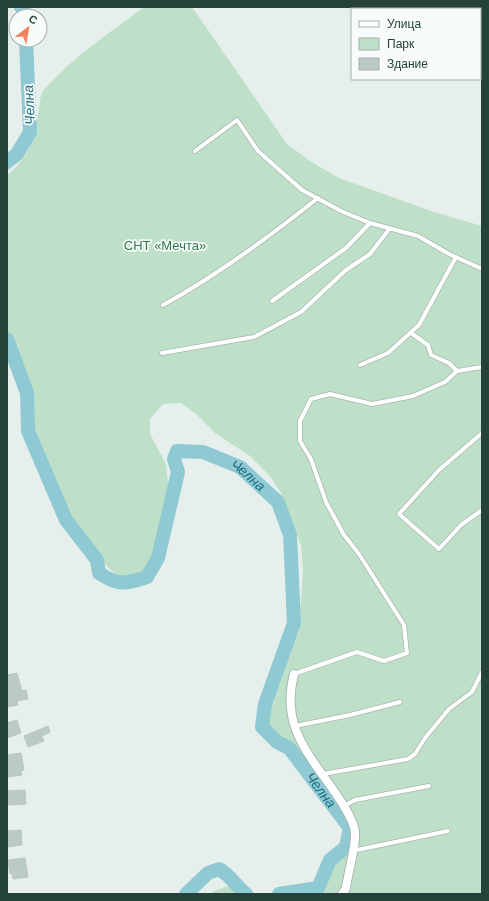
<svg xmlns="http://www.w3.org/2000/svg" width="489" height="901" viewBox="0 0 489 901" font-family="Helvetica,sans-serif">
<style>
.green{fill:#bfe0c8}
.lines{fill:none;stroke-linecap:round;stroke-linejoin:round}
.river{stroke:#8ec9d4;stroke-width:14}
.building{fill:#bbcac4;stroke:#b8c9c2}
.lane-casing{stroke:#a8b8b2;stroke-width:5.5}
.street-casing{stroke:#a8b8b2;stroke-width:10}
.lane{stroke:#fff;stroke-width:4}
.street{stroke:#fff;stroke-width:8}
.labels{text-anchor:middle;stroke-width:3.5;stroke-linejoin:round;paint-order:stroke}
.park-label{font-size:13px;fill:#2d7a4b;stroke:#f7fbf9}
.water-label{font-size:14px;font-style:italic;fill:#1c6f80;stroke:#f7fbf9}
</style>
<rect width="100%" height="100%" fill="#e6efeb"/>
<path class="green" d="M144 7H192L287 144 310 161 339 178 434 212 482 226V894H210C231 880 238 889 259 894 264 895 269 894 274 893 298 892 324 885 336 862 345 845 347 841 344 822L264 723 263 714 267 697 299 632 303 570 301 545 281 493 269 475 250 456 215 433 196 414 181 403 163 404 150 419V434L166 464 172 516 170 528 152 575 142 581H126L113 572 94 553 67 515 42 460 30 411 23 363 14 346 7 341V175C29 159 35 135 39 109 40 103 40 95 43 91 71 58 110 33 144 7Z"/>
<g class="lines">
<g class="river">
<path d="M21 7 24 11 25 16"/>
<path d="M7 162 17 154 30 132 26 40"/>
<path id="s1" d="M7 339 27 393 28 431 66 520 97 560 99 573C118 586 126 584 147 577L158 558 178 472 174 459 177 451 203 452 240 467 278 502 290 535 294 623 265 704 262 727 277 742 289 748 350 828 346 847 330 860 318 888 279 894"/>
<path d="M186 894 208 873 219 869C230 875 236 886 246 894"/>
</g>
</g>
<g class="building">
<path d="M17 673 22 691 26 690 28 699 17 701 18 705 7 707V675Z"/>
<path d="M17 720 21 733 7 738V723Z"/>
<path d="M48 726 50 732 42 736 44 741 28 747 24 736Z"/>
<path d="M21 753 24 770 21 771 22 775 8 777 7 755Z"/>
<path d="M25 790 26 804 8 805 7 791Z"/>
<path d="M21 830 22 845 7 847 8 831Z"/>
<path d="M25 858 28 877 13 879 12 873 10 874 8 860Z"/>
</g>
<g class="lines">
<defs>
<g id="lane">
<path d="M195 151 237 120 258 151 302 190 341 211 370 223 418 236 449 254 482 269"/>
<path d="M272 301 346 248 370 223"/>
<path d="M163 305C218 275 269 237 318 198"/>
<path d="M411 333 428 345 431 355 449 363 457 371 482 367"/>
<path d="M162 353 254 337 301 312 346 270 370 254 390 228"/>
<path d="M360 365 388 353 419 325 456 257"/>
<path d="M482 433 439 470 399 514 439 549 461 525 482 510"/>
<path d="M294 674 357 652 384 661 407 653 404 625 359 554 344 535 326 502 311 459 300 441V421L311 399 330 394 372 404 413 396 445 382 457 371"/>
<path d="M295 726 350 715 400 702"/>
<path d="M323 774 408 759 415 754 425 738 449 709 472 692 482 672"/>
<path d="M344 806 355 800 429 786"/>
<path d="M352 851 448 831"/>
</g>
<path id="street" d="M294 674C279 731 315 760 342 803 347 811 355 824 355 833 356 848 348 872 346 888L342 894"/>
</defs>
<use href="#lane" class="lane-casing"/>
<use href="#street" class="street-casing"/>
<use href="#lane" class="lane"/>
<use href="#street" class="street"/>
</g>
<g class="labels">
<g class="park-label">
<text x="165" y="250">СНТ «Мечта»</text>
</g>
<g class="water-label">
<text transform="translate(29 105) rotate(-93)" y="5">Челна</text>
<text dy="5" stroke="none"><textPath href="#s1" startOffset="517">Челна</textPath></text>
<text dy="5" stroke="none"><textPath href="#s1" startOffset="877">Челна</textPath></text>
</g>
</g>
<rect width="489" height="901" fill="none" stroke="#24423a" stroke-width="16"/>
<rect x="351" y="8" width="130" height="72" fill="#f7fbf9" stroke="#a3b1ad"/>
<rect x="359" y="21" width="20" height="6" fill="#ffffff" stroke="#a3b1ad"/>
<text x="387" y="28" font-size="12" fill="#24423a">Улица</text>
<rect x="359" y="38" width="20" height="12" fill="#bfe0c8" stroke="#a3b1ad"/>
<text x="387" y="48" font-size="12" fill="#24423a">Парк</text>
<rect x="359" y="58" width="20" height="12" fill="#bbcac4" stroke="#a3b1ad"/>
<text x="387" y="68" font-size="12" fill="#24423a">Здание</text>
<g transform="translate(28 28) rotate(31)"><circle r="19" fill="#f7fbf9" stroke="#a3b1ad"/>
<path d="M0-3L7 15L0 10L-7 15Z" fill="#f4845f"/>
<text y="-6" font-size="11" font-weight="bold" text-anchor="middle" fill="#24423a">С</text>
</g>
</svg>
